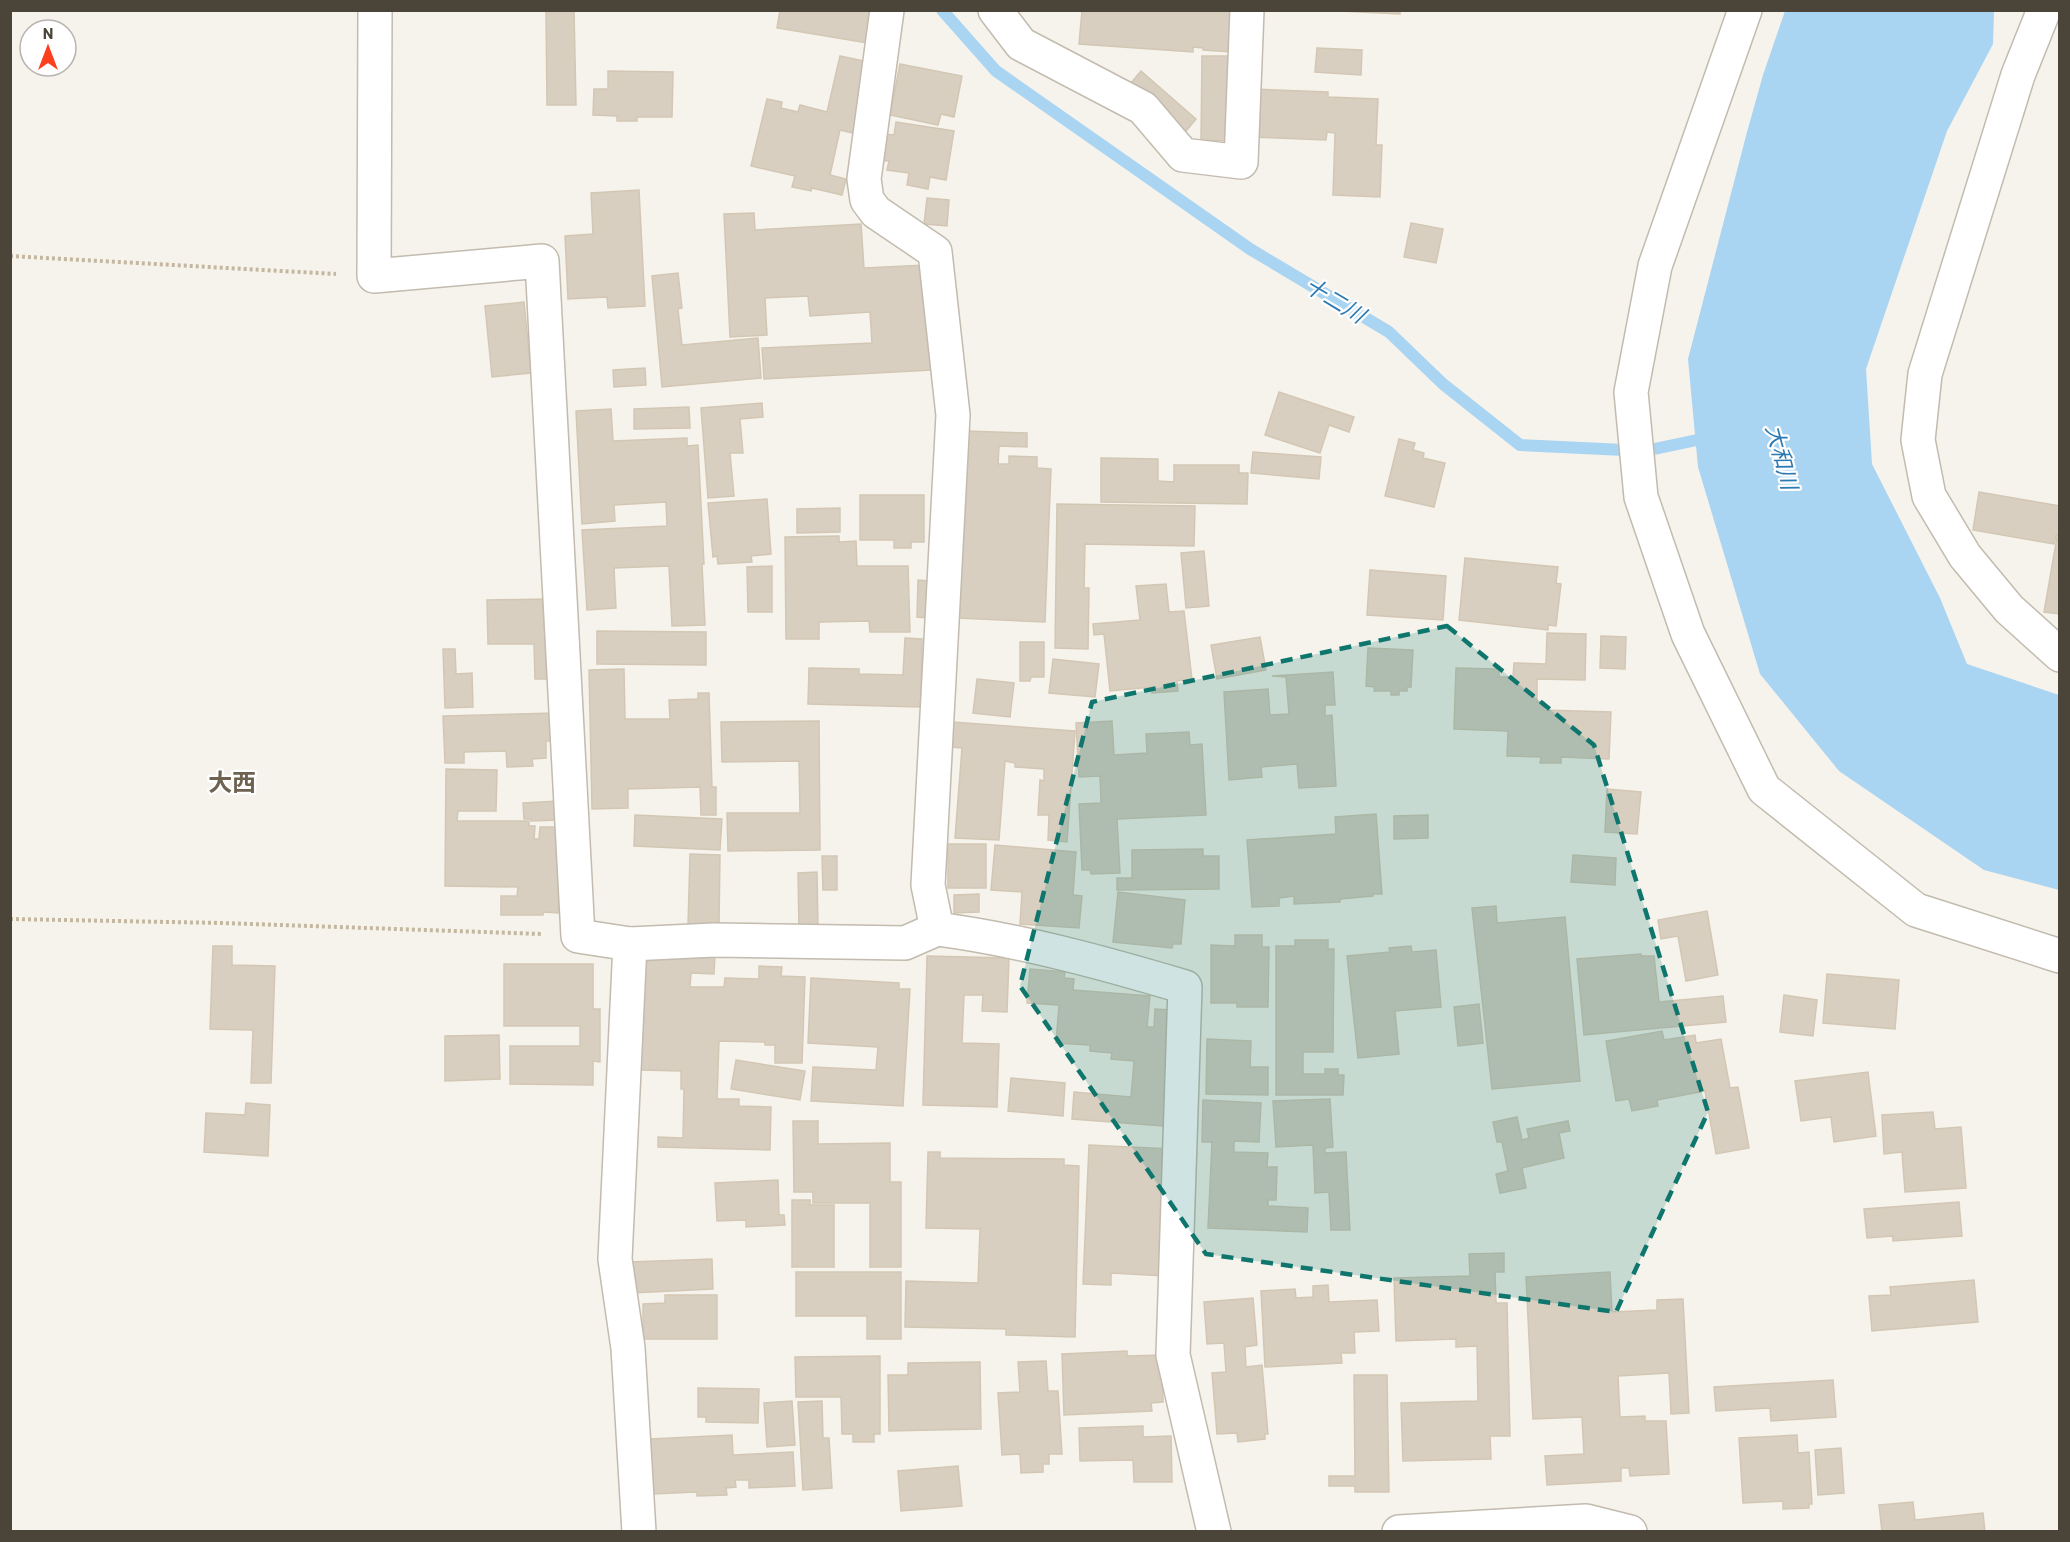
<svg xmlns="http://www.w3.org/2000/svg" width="2070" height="1542" viewBox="0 0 2070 1542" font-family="Barlow,'Noto Sans JP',sans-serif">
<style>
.water{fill:#a9d4f2}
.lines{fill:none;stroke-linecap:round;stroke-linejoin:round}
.stream{stroke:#a9d4f2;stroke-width:12}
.building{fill:#d8cfc1;stroke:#d3c7b4;stroke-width:1.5}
.minor-casing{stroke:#c2bbae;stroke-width:36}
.path{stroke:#c4b79f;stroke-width:4;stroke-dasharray:3 3;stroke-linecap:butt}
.minor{stroke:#fff;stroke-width:33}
.marked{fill:#0f766e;fill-opacity:0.2;stroke:#0f766e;stroke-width:4.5;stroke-dasharray:12 8;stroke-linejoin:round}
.labels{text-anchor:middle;stroke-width:4.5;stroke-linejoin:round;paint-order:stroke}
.water-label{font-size:22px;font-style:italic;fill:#2e7ab2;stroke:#fff}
.quarter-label{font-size:24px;font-weight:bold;fill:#6e6250;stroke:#fff}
</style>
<rect width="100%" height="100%" fill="#f6f3ec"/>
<path class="water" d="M1785 11H1994L1993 44 1947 131 1866 369 1872 464 1940 598 1967 664 2059 695V890L1984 870 1839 771 1760 674 1698 467 1688 359 1747 132 1763 75Z"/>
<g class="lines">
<path class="stream" d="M942 10 996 71 1250 249 1389 332 1443 384 1520 445 1645 451 1711 437"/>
</g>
<g class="building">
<path d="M546 10H574L576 105H547Z"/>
<path d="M780 10H872L867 43 777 28Z"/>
<path d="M1082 10H1235L1232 52 1203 50V48L1193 47V52L1079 44Z"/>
<path d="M1318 10H1400V14Z"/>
<path d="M1317 48 1362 50 1361 75 1315 72Z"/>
<path d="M840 56 869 62 853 133 840 130 830 175 846 179 842 195 812 188 811 191 792 187 795 176 751 166 767 99 782 102 781 108 798 112 800 105 827 112Z"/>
<path d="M1202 56H1230L1229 141 1201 140Z"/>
<path d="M900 64 962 76 954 117 941 114 938 125 890 115Z"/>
<path d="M608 71 673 72 672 117H637V121H617V116L593 115 594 89H608Z"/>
<path d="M1141 71 1196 119 1181 137 1126 89Z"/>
<path d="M1252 89 1328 92V97L1378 99 1376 145H1382L1380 197 1333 195 1335 133 1327 132 1326 140 1251 137Z"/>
<path d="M896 122 954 131 946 180 930 177 928 189 907 185 909 173 887 170 889 161 880 160 884 134 894 135Z"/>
<path d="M639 190 645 306 608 308 607 297 568 299 565 236 593 234 591 193Z"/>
<path d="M927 198 949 200 947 226 924 224Z"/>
<path d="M754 213 755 230 861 224 864 268 926 265 932 370 764 379 762 348 872 343 870 312 810 316 808 296 765 298 767 335 730 337 724 214Z"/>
<path d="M1411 223 1443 229 1436 263 1404 257Z"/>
<path d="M678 273 682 308 678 309 682 345 758 338 761 378 662 387 652 276Z"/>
<path d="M524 302 531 373 492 377 485 306Z"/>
<path d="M645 368 646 385 614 387 613 370Z"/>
<path d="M1279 392 1354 417 1349 432 1329 425 1320 453 1265 435Z"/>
<path d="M762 403 763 417 740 419 743 453H730L734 496 708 498 701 408Z"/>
<path d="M689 407 690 428 634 429V409Z"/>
<path d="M611 409 613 441 687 438V446L698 445 704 564H702L705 625 672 626 669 566 614 568 616 608 587 610 582 530 667 526 666 502 614 505 615 521 582 524 576 411Z"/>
<path d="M966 431 1027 433V447L999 446 998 464H1009V456L1037 457V468L1051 469 1045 622 958 618Z"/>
<path d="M1399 439 1415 443 1413 450 1424 453 1423 458 1445 463 1434 507 1385 496Z"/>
<path d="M1253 452 1321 457 1319 479 1251 473Z"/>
<path d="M1101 458 1158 459V481L1174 482V465H1239V473H1248L1247 504 1101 502Z"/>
<path d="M1979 492 2060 506V536L2056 535 2054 544 1973 530Z"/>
<path d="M860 495H924V542H911V548H894V540H860Z"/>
<path d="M767 499 771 554 751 556 752 562 718 564 717 556 713 557 708 503Z"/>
<path d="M1057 504 1195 506 1194 546 1085 544 1084 588H1089L1088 649 1055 648Z"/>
<path d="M840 508V532L797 533V509Z"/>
<path d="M839 536V542L856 541 857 566H908L910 632H870L869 621 819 622V639H786L785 537Z"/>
<path d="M2057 537H2060V614L2044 612Z"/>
<path d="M1204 551 1209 606 1186 608 1181 553Z"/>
<path d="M1465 558 1558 567 1556 583 1561 584 1556 626 1548 625V630L1459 620Z"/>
<path d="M772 566V612H748L747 567Z"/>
<path d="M1370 570 1446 576 1443 620 1367 615Z"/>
<path d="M918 580 929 581 928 618 917 617Z"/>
<path d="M1166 584 1169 612 1184 611 1192 679 1177 681 1178 691 1152 693V687L1110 691 1104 634 1094 635 1093 624 1140 620 1136 586Z"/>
<path d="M546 599 552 679H535L534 644H488L487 600Z"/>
<path d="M597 631 706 632V665L597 664Z"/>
<path d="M1547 633 1586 634 1585 680 1537 679V702H1544V710L1611 712 1609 759 1561 757V763H1540L1541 757 1507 756 1508 731 1454 729 1456 668 1499 669V677H1513L1514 663 1546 664Z"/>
<path d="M1601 636 1626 637 1625 669 1600 668Z"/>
<path d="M1260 637 1266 670 1217 679 1211 645Z"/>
<path d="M905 638 922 639 921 707 808 704 809 668 859 669V674L903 675Z"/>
<path d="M1020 642H1044V677H1031L1030 681H1020Z"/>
<path d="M1368 648 1413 650 1411 687H1407V691H1399V695H1391V691H1374L1375 687 1366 686Z"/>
<path d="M443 649H455L456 674 472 673 473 707 445 708Z"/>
<path d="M1053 659 1099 664 1095 697 1049 693Z"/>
<path d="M624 669 625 719H670L669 700 698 699V693H709L712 787H716V815H701L700 787 628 789V808L592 809 589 670Z"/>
<path d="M1333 672 1335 705H1325V716L1332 715 1336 786 1299 788 1297 764 1261 767 1262 777 1229 780 1224 692 1268 689 1270 715 1289 714 1286 677 1272 676Z"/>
<path d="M977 679 1014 683 1010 717 973 713Z"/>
<path d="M554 713 555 741H546V758L532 759 533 766 507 767 506 751 464 752V763H445L443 716Z"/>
<path d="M819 721 820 850 728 851 727 813H800L799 761 722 762 721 722Z"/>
<path d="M1112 721 1114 755 1147 753 1146 734 1189 732 1190 745 1202 744 1206 815 1117 819 1120 873 1091 874 1090 870H1082L1079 804 1101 803 1100 776 1079 777 1076 723Z"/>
<path d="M952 722 1075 731 1067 842 1048 840 1049 815H1038L1040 780 1044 781V769L1015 767V763L1005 761 999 840 955 838 962 748 950 747Z"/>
<path d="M446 769 497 770 496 811H458L457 821H529V826H535L534 839H539L540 827H560L559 913 543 912V915H501V896H517L518 887 445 886Z"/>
<path d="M1607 789 1641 792 1637 834 1605 832Z"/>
<path d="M558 801 559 820 531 821V819H524L523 803Z"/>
<path d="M1376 814 1382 894H1373V896L1340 899V902L1294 904V896L1279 898V906L1252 907 1247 840 1336 834 1335 817Z"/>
<path d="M635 815 722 819 720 850 634 846Z"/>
<path d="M1428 815V838L1394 839V816Z"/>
<rect x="948" y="844" width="38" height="44"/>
<path d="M995 845 1076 852 1073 895 1082 896 1079 928 1020 924 1022 892 991 890Z"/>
<path d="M1203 849V856H1219V889L1117 890V878H1132V850Z"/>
<path d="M690 854 720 855 719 927 688 926Z"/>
<path d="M1573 855 1616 858 1615 885 1571 882Z"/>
<path d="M822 856H837V890H823Z"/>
<path d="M817 872 818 929H799L798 873Z"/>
<path d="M1118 892 1185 900 1181 944H1173L1172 948 1113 942Z"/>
<path d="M979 894V912L954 913V895Z"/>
<path d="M1496 906 1497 923 1565 917 1580 1081 1492 1089 1472 908Z"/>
<path d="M1707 911 1718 975 1686 981 1678 936 1661 939 1658 920Z"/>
<path d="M1235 935H1262V947H1269L1268 1007H1237V1003H1211V945L1235 946Z"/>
<path d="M1295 940H1328V949H1334L1333 1052H1303V1074H1325V1069H1338V1075H1344L1343 1095H1276V946H1295Z"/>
<path d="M213 946H232V965L275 966 271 1083H251L253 1030 210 1029Z"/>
<path d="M1411 946 1412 952 1436 950 1441 1007 1395 1011 1399 1054 1358 1058 1347 956 1390 952 1389 948Z"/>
<path d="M643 952 715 954 714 974 691 973 690 987H724L725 978 759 979V966L782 967 781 976 805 977 802 1063H775V1045H765V1042L719 1041 717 1099H739V1106L771 1107 770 1150 658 1147V1137L683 1138 684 1089H681V1071L640 1070Z"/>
<path d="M1641 954V956H1654L1659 1002 1723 996 1726 1022 1584 1035 1577 959Z"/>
<path d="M927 956 1009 958 1007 1012 982 1011 983 995H964L962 1043 999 1044 997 1107 923 1105Z"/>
<path d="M504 964H593V1009H600V1062L593 1061V1085L510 1084V1046H580V1026H504Z"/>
<path d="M1030 969 1065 972 1064 978 1074 979 1073 990 1150 996 1147 1027H1154L1155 1009 1172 1010 1163 1126 1072 1119 1074 1092 1131 1097 1134 1061 1111 1059 1112 1053 1090 1051V1045L1056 1043 1059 1005 1027 1003Z"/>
<path d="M1827 974 1899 980 1895 1029 1823 1023Z"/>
<path d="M811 978 899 983V989H910L903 1106 811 1101 813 1067 876 1070 878 1047 808 1043Z"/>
<path d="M1784 995 1817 1000 1813 1036 1780 1032Z"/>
<path d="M1479 1004 1483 1043 1458 1046 1454 1007Z"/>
<path d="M1662 1031 1664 1040 1695 1035 1696 1043 1721 1039 1730 1088 1738 1087 1749 1148 1716 1154 1705 1091 1657 1100 1658 1106 1632 1111 1629 1099 1616 1101 1606 1041Z"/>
<path d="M499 1035 500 1079 445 1081V1036Z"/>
<path d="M1207 1039 1251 1041 1250 1067H1268V1095L1206 1094Z"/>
<path d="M736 1060 805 1071 800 1100 731 1089Z"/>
<path d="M1868 1072 1876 1136 1834 1142 1831 1117 1801 1121 1795 1081Z"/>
<path d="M1011 1078 1065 1083 1063 1116 1008 1111Z"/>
<path d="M1330 1099 1333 1147 1325 1148V1153L1346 1152 1350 1230H1331L1329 1192 1315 1193 1313 1145 1276 1147 1273 1101Z"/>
<path d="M1203 1100 1261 1103 1259 1142 1234 1141V1152L1268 1153 1267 1167H1277L1276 1200H1268V1206L1308 1208 1307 1232 1208 1228 1212 1142H1202Z"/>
<path d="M246 1103 270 1105 268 1156 204 1152 206 1113 245 1115Z"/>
<path d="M1933 1112 1935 1129 1961 1127 1966 1188 1905 1192 1902 1152 1884 1154 1882 1115Z"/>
<path d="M1517 1117 1522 1140 1529 1138 1527 1129 1568 1121 1570 1131 1559 1133 1564 1158 1522 1168 1526 1188 1500 1193 1496 1174 1508 1171 1502 1142H1497L1493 1122Z"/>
<path d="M793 1121H818V1144L890 1143V1182H901V1267H870V1203H813V1192H794Z"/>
<path d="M1089 1145 1171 1149 1165 1276 1111 1273V1285L1083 1284Z"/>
<path d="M928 1152H940V1158L1064 1159V1165L1079 1166 1075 1337 1006 1335V1329L905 1327 906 1281 978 1283 980 1229 926 1228Z"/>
<path d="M778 1180 779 1215H784L785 1225 746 1227V1220L717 1221 715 1183Z"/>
<path d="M792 1200H810V1205H834V1267H792Z"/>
<path d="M1959 1202 1962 1236 1893 1241V1236L1867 1238 1864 1209Z"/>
<path d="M1504 1253V1272H1495L1496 1303H1507L1510 1436H1490L1491 1459 1403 1461 1401 1403 1478 1401 1477 1346 1456 1347V1339L1396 1341 1394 1278 1470 1276 1469 1254Z"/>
<path d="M712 1259 713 1289 631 1293 630 1262Z"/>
<path d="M796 1272H901V1339H867V1316H796Z"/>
<path d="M1610 1272 1612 1312 1657 1310V1300L1683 1299 1689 1413 1671 1414 1669 1373 1618 1376 1620 1417 1645 1416V1421H1666L1669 1474 1630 1476 1629 1468H1621V1481L1547 1485 1545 1456 1584 1454 1582 1417 1533 1419 1526 1277Z"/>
<path d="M1974 1280 1978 1322 1872 1331 1869 1296 1891 1295 1890 1287Z"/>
<path d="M1328 1285 1329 1302 1377 1300 1379 1331 1354 1332 1355 1353H1341L1342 1363 1265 1367 1261 1291 1295 1289 1296 1298 1313 1297V1286Z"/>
<path d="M665 1295H717V1339H643V1304L665 1303Z"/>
<path d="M1253 1298 1257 1345 1245 1347 1246 1367 1262 1365 1268 1434H1265V1439L1238 1442 1237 1433 1217 1434 1212 1373 1226 1372 1224 1343 1207 1344 1204 1302Z"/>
<path d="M1127 1351V1356L1162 1355 1163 1402 1151 1403 1152 1411 1064 1415 1062 1354Z"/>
<path d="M880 1356V1434H874V1442H853V1434H842L841 1397H796L795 1357Z"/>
<path d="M1046 1361 1048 1391H1058L1062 1454H1049V1464H1043V1472L1021 1473 1020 1454 1002 1455 998 1393 1020 1392 1018 1362Z"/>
<path d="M980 1362 981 1429 889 1431 888 1375H908V1363Z"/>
<path d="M1354 1375H1387L1389 1492H1355V1486H1329V1476H1355Z"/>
<path d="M1833 1380 1836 1417 1771 1421 1770 1408 1716 1411 1714 1387Z"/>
<path d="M698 1388 759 1389 758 1423 706 1422V1417H698Z"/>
<path d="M792 1401 795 1445 767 1447 764 1403Z"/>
<path d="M822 1401 823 1438H829L832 1488 803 1490 798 1402Z"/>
<path d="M1143 1426V1437L1171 1436 1172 1482H1134L1133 1460 1080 1461 1079 1428Z"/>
<path d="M732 1435 733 1455 793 1452 795 1486 749 1488V1480H735L736 1487 726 1488 727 1495 697 1496V1492L652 1494 650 1439Z"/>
<path d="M1797 1435 1798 1453 1809 1452 1812 1504H1809V1508L1783 1509V1501L1743 1503 1739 1438Z"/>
<path d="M1841 1448 1844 1493 1818 1495 1815 1450Z"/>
<path d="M958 1466 962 1506 901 1511 898 1471Z"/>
<path d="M1913 1502 1915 1520 1983 1513 1985 1532H1882L1879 1505Z"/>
</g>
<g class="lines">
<defs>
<g id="minor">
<path d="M375 10 374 276 542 261 578 936 630 944 714 940 905 943 937 929"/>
<path d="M887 10 864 179 867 200 876 212 935 252 953 415 928 885 937 929C1021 940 1104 963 1185 987L1173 1355 1214 1532"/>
<path d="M995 10 1021 44 1143 108 1183 155 1241 162 1247 10"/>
<path d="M1745 10 1655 266 1631 392 1641 497 1688 634 1764 789 1916 910 2060 956"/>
<path d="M2044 10 2018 75 1925 374 1918 440 1929 496 1965 556 2009 609 2060 655"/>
<path d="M630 944 615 1259 628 1348 639 1532"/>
<path d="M1399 1532 1586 1521 1630 1532"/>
</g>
</defs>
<use href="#minor" class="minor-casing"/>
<g class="path">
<path d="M10 256 336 274"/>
<path d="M10 919 222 923 542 934"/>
</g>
<use href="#minor" class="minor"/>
</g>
<path class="marked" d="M1447 626 1594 745 1708 1112 1616 1312 1206 1254 1020 986 1092 702Z"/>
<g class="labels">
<g class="water-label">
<text transform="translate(1335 300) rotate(31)" y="8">十二川</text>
<text transform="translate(1782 457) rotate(75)" y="8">大和川</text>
</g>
<g class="quarter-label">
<text x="232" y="791">大西</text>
</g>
</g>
<rect width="2070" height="1542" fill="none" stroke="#4b4439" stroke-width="24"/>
<g transform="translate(48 48)"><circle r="28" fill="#ffffff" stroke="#b7b4b0" stroke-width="1.5"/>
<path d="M0-4.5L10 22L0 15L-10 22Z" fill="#fc3f1d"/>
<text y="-9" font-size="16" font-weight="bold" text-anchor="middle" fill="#4b4439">N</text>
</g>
</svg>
